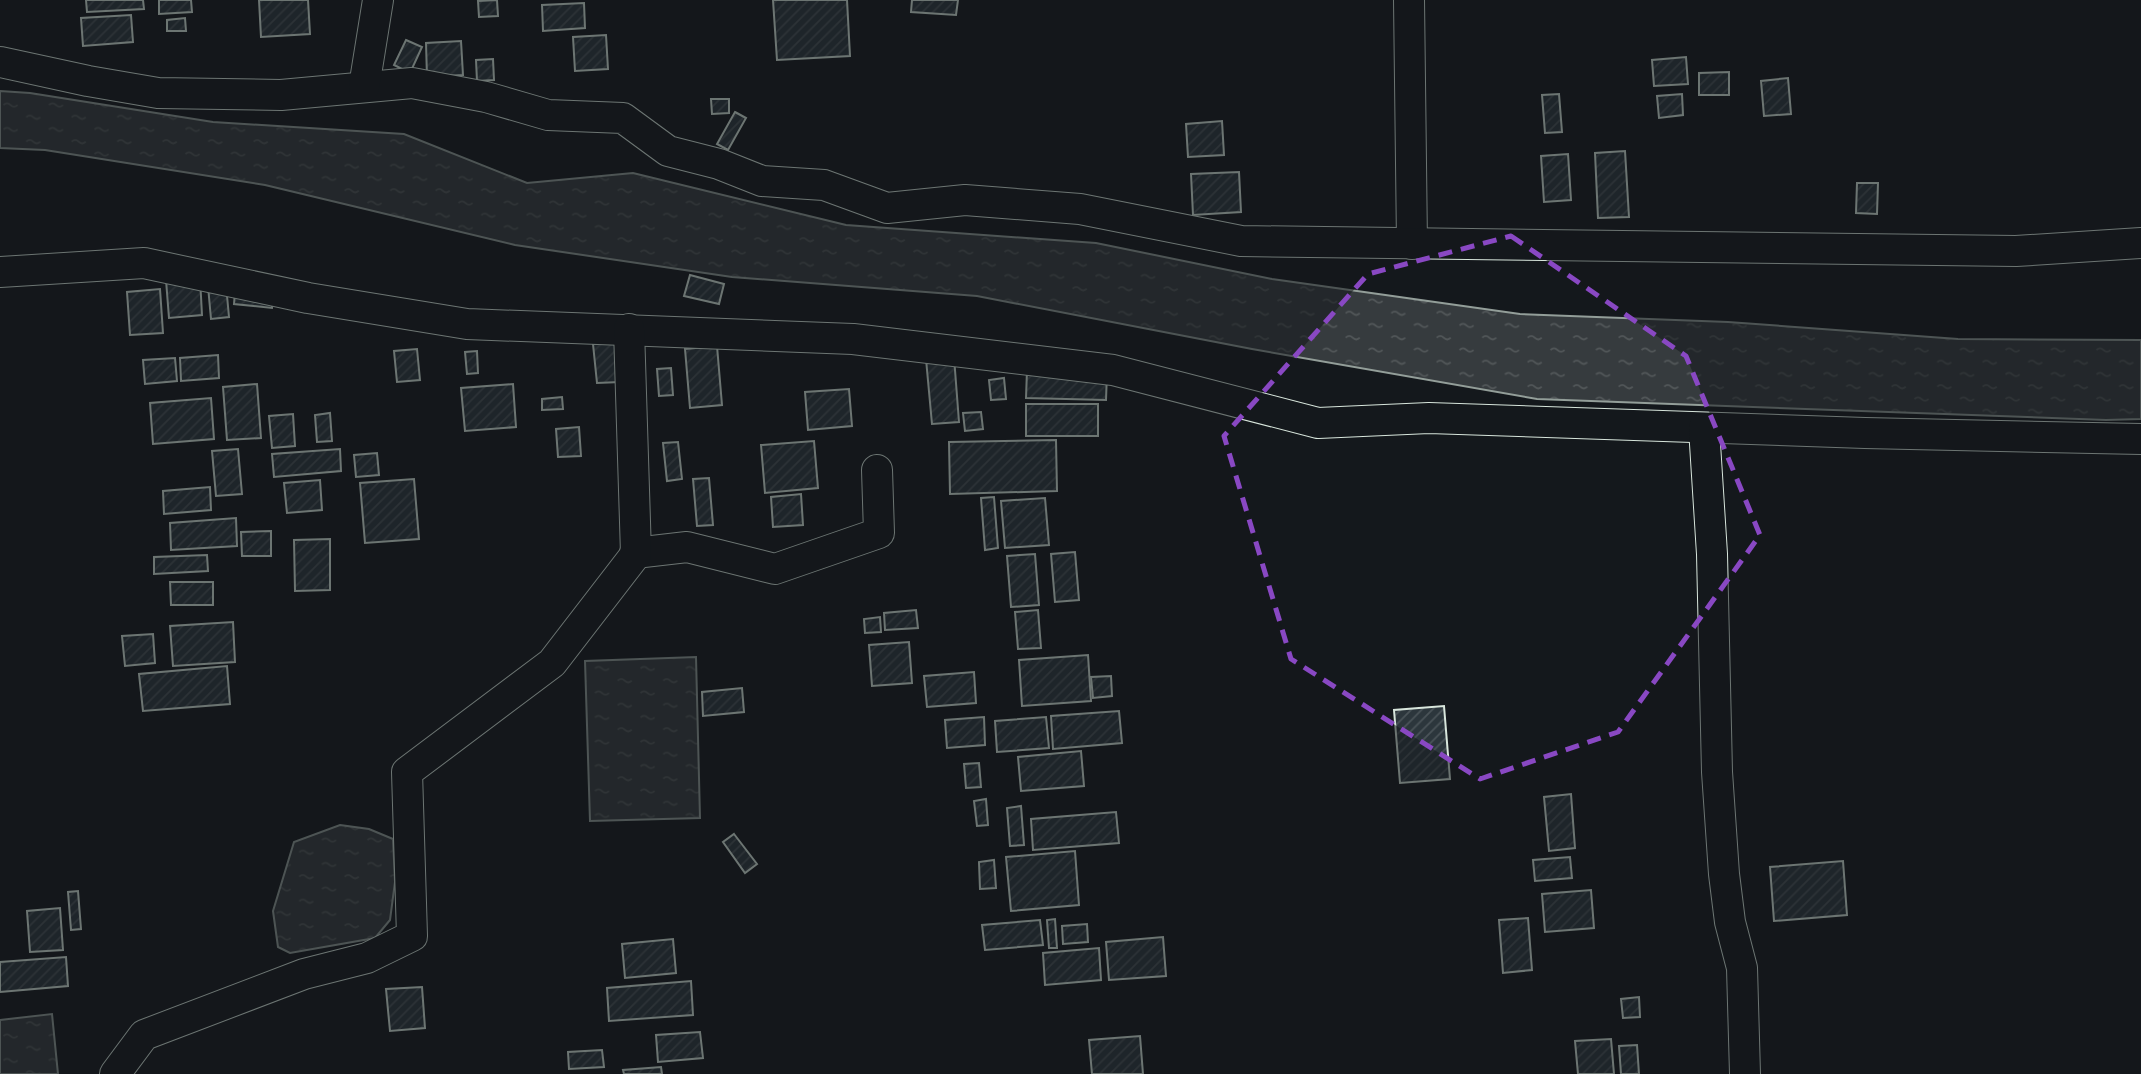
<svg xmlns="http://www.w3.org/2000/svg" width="2141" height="1074" viewBox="0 0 2141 1074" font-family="'Exo 2',sans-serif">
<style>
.water{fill:url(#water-ripples);stroke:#939e99;stroke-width:2}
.building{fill:url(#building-hatch);stroke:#d8e6dc;stroke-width:2}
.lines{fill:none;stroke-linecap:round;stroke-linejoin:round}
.minor-casing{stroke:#d8e6dc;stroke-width:32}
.minor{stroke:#14181c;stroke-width:30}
.marked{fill:none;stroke:#8948c3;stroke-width:5;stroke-dasharray:14 9;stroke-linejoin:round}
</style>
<defs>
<pattern id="water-ripples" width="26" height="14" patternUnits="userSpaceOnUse" patternTransform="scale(1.75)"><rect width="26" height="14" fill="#363b3e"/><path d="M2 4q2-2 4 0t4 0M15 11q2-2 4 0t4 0" fill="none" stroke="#525759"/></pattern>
<pattern id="building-hatch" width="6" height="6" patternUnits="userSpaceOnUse" patternTransform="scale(1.75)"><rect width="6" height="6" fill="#2c363c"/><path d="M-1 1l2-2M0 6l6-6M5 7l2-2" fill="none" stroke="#4a5358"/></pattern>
</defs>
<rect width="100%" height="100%" fill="#14181c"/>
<g class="water">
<path d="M0 91 30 93 213 122 404 134 527 183 633 173 846 225 1096 243 1272 279 1520 314 1728 322 1958 339 2141 340V419L2106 420 1537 399 1252 349 977 296 732 277 515 245 265 185 45 150 0 148Z"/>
<path d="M696 657 700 818 590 821 585 661Z"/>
<path d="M340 825 369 829 393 839 395 882 390 920 375 938 290 953 278 947 273 911 294 842Z"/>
<path d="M52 1014 58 1074H0V1020Z"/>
</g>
<g class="building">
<path d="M86 0H143L144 9 87 12Z"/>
<path d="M159 0H191L192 12 159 14Z"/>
<path d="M259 0H308L310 34 261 37Z"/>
<path d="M497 0 498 16 479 17 478 1Z"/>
<path d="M773 0H847L850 56 777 60Z"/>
<path d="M912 0H958L956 15 911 12Z"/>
<path d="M584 3 585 28 543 31 542 5Z"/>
<path d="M131 15 133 42 83 46 81 18Z"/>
<path d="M185 18 186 31H167V20Z"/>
<path d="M606 35 608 69 575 71 573 37Z"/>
<path d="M406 40 422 47 410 73 394 65Z"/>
<path d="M461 41 463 75 427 77 426 43Z"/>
<path d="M1686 57 1688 84 1654 86 1652 60Z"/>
<path d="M493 59 494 80 477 81 476 60Z"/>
<path d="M1729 72V95H1699V73Z"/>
<path d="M1788 78 1791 114 1764 116 1761 81Z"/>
<path d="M1559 94 1562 132 1545 133 1542 95Z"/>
<path d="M1682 94 1683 115 1659 118 1657 96Z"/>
<path d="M711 99H729V113L712 114Z"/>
<path d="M735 112 746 118 728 150 717 144Z"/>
<path d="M1222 121 1224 155 1188 157 1186 124Z"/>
<path d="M1625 151 1629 217 1598 218 1595 153Z"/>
<path d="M1568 154 1571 200 1544 202 1541 156Z"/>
<path d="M1239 172 1241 212 1193 215 1191 174Z"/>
<path d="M1857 183H1878L1877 214 1856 213Z"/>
<path d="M690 275 724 284 719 304 684 296Z"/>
<path d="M200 278 202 315 169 318 166 280Z"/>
<path d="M226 285 229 317 211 319 208 286Z"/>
<path d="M160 289 163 333 130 335 127 292Z"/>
<path d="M235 292 273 296 272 308 234 304Z"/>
<path d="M616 343 620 382 597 383 593 344Z"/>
<path d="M717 346 722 405 690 408 685 349Z"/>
<path d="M417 349 420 380 397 382 394 351Z"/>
<path d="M477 351 478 373 467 374 465 352Z"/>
<path d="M218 355 219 378 181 381 180 358Z"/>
<path d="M954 357 959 422 932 424 926 359Z"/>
<path d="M175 358 177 381 145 384 143 360Z"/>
<path d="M671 368 673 395 659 396 657 369Z"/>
<path d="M1027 370 1107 372 1106 400 1026 398Z"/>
<path d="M1004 378 1006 399 991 400 989 380Z"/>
<path d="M257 384 261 438 227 440 223 387Z"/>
<path d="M513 384 516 427 465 431 461 388Z"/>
<path d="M849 389 852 426 808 430 805 392Z"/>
<path d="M562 397 563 409 542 410V399Z"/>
<path d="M211 398 214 439 153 444 150 403Z"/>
<rect x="1026" y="404" width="72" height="32"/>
<path d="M981 412 983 429 965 431 963 413Z"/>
<path d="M330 413 332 441 317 442 315 415Z"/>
<path d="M293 414 295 446 272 448 269 416Z"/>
<path d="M579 427 581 456 558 457 556 429Z"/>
<path d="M1056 440 1057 491 950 494 949 442Z"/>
<path d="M814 441 818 488 765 493 761 445Z"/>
<path d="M678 442 682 479 667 481 663 443Z"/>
<path d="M238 449 242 494 216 496 212 451Z"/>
<path d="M340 449 341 471 274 477 272 454Z"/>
<path d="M377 453 379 475 356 477 354 455Z"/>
<path d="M709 478 713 525 697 526 693 479Z"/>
<path d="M414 479 419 539 365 543 360 483Z"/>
<path d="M320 480 322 510 287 513 284 483Z"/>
<path d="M210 487 211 510 164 514 163 491Z"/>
<path d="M801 494 803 525 773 527 771 497Z"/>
<path d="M994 497 998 548 985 550 981 498Z"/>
<path d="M1045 498 1049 545 1005 548 1001 501Z"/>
<path d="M236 518 237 546 171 550 170 523Z"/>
<path d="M271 531V556H242L241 532Z"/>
<path d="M330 539V590L295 591 294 540Z"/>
<path d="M1075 552 1079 600 1055 602 1051 554Z"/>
<path d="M1035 554 1039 605 1011 607 1007 556Z"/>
<path d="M207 555 208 571 154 574V557Z"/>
<path d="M170 582H213V605H171Z"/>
<path d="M916 610 918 628 885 630 884 613Z"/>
<path d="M1038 610 1041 648 1018 649 1015 612Z"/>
<path d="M880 617 881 632 865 633 864 619Z"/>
<path d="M233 622 235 662 173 666 170 626Z"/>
<path d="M153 634 155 663 125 666 122 636Z"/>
<path d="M909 642 912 683 872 686 869 645Z"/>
<path d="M1088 655 1091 701 1022 706 1019 660Z"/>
<path d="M227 666 230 704 143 711 139 674Z"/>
<path d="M974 672 976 703 927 707 924 676Z"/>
<path d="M1111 676 1112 696 1093 698 1091 677Z"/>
<path d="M742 688 744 712 703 716 702 692Z"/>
<path d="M1444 706 1450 779 1400 783 1394 710Z"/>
<path d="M1119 711 1122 743 1053 749 1051 716Z"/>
<path d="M984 717 985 745 947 748 945 720Z"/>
<path d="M1046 717 1049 748 997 752 995 721Z"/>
<path d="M1081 751 1084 786 1021 791 1018 757Z"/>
<path d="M979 763 981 787 966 788 964 764Z"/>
<path d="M1571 794 1575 848 1549 851 1544 797Z"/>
<path d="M986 799 988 825 977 826 974 801Z"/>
<path d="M1021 806 1024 845 1010 846 1007 808Z"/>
<path d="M1116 812 1119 843 1033 850 1031 819Z"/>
<path d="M734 834 757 864 745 873 723 842Z"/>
<path d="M1075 851 1079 905 1011 911 1006 857Z"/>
<path d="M1570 857 1572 878 1535 881 1533 860Z"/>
<path d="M994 860 996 888 980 889 979 862Z"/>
<path d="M1843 861 1847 915 1774 921 1770 867Z"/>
<path d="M1591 890 1594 928 1545 932 1542 894Z"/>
<path d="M78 891 81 929 71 930 68 892Z"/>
<path d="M60 908 63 950 30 952 27 911Z"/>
<path d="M1528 918 1532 970 1503 973 1499 920Z"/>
<path d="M1055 919 1057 948H1049L1047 920Z"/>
<path d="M1040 920 1043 945 985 950 982 925Z"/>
<path d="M1087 924 1088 942 1063 944 1062 926Z"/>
<path d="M1163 937 1166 976 1109 980 1106 942Z"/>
<path d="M673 939 676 973 625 978 622 944Z"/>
<path d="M1099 948 1101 980 1045 985 1043 953Z"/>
<path d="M66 957 68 986 0 992V962Z"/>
<path d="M691 981 693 1015 609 1021 607 988Z"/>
<path d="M422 987 425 1028 390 1031 386 989Z"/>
<path d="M1639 997 1640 1017 1623 1018 1621 999Z"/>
<path d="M700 1032 703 1058 658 1062 656 1035Z"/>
<path d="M1140 1036 1143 1074H1092L1089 1040Z"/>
<path d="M1611 1039 1614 1074H1578L1575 1041Z"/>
<path d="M1637 1045 1639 1074H1621L1619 1046Z"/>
<path d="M602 1050 604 1067 569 1069 568 1052Z"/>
<path d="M661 1067 662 1074H624L623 1070Z"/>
</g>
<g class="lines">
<defs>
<g id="minor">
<path d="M1409 0 1412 244"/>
<path d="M0 62 88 81 158 93 281 95 412 83 486 97 548 115 623 118 668 151 719 164 762 181 824 185 887 208 965 200 1080 209 1241 241 2016 251 2141 243"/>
<path d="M364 87 378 0"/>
<path d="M0 272 144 263 308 298 467 324 853 339 1113 370 1318 423 1429 418 1865 433 2141 439"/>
<path d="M1704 428 1712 554 1717 772 1724 874 1730 922 1742 968 1745 1074"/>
<path d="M635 553 687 547 775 569 879 533 877 470"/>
<path d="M115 1074 144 1035 304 974 367 958 412 936 407 772 552 663 636 554 629 329"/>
</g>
</defs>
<use href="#minor" class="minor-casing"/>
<use href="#minor" class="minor"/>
</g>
<path d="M0 0H2141V1074H0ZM1511 236 1686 356 1760 535 1618 732 1480 779 1291 659 1224 436 1368 274Z" fill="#14181c" fill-opacity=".55" fill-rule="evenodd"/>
<path class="marked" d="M1511 236 1686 356 1760 535 1618 732 1480 779 1291 659 1224 436 1368 274Z"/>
</svg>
